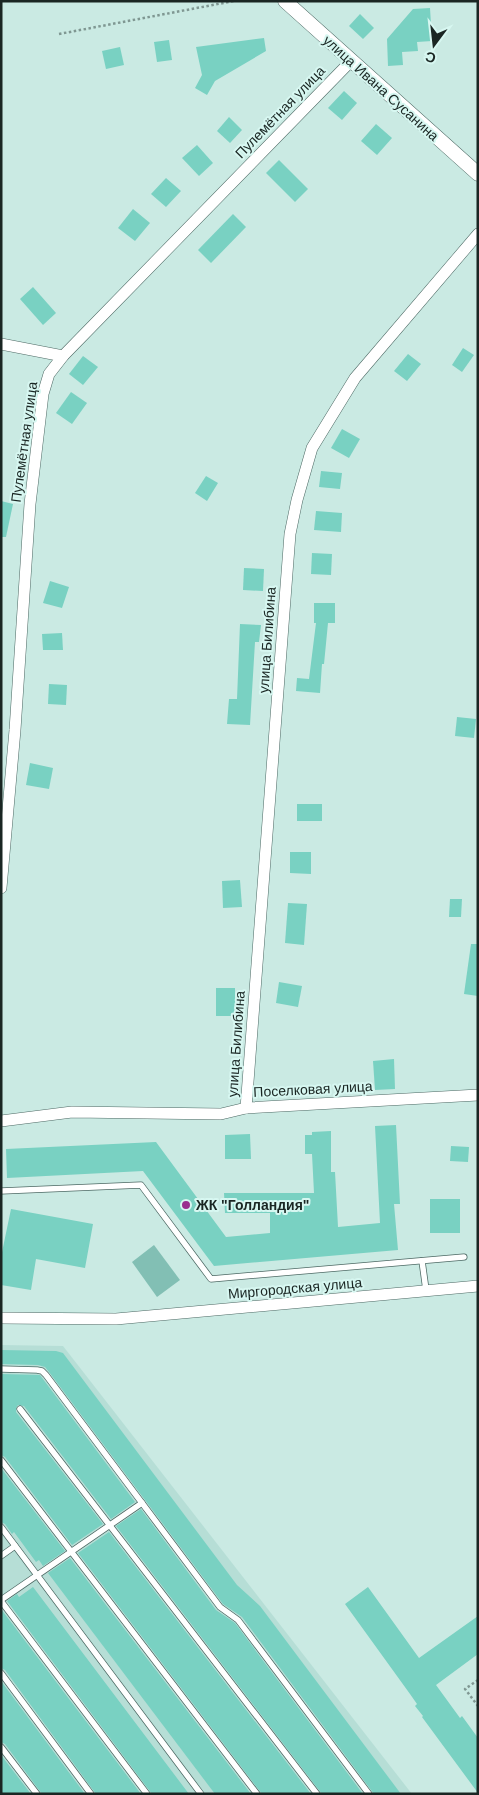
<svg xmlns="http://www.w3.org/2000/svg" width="479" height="1795" viewBox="0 0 479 1795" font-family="Helvetica,sans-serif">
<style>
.built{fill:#b6ded6}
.green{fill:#82bfb4}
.building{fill:#79d1c2}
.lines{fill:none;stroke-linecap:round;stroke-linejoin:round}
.service-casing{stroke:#4d6964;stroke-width:7}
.minor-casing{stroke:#4d6964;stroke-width:12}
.tertiary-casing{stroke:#4d6964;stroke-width:15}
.path{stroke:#7f9792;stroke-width:2.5;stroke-dasharray:2.5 2.5;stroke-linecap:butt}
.service{stroke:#fff;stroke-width:5.5}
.minor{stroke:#fff;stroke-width:11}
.tertiary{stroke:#fff;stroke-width:14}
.poi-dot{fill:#9a2e8f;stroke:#d7f7f1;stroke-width:2}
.labels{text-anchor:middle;stroke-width:4;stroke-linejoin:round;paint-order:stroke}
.street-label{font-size:14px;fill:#1a2623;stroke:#d7f7f1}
.poi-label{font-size:14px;font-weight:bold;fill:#1a2623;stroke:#d7f7f1;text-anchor:start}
</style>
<rect width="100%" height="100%" fill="#caeae3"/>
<path class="built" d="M1 1345 63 1346 412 1794H1Z"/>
<path class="green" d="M154 1245 180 1280 157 1297 132 1262Z"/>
<g class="building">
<path d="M430 8 432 41 417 42 418 51 402 52 403 65 388 66 387 39 413 9Z"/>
<path d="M360 14 374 28 363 39 349 26Z"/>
<path d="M264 38 266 51 215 81 207 95 195 88 202 75 196 47Z"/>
<path d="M169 40 172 60 157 62 154 42Z"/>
<path d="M120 47 124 65 106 69 102 51Z"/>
<path d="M344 91 357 103 342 120 328 108Z"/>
<path d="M229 117 242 130 230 143 217 131Z"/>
<path d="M376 124 392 138 377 155 361 141Z"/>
<path d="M197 145 213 163 199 176 182 158Z"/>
<path d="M279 160 308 189 295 202 266 173Z"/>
<path d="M166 178 181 191 166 207 151 194Z"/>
<path d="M133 209 150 223 135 241 118 228Z"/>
<path d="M233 214 246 227 211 263 198 250Z"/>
<path d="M33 287 56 313 43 325 20 299Z"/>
<path d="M463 348 474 355 462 372 452 365Z"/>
<path d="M408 354 421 364 407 381 394 371Z"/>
<path d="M83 356 98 367 83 385 69 374Z"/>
<path d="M71 392 87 403 72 424 56 413Z"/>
<path d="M342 429 360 439 349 458 331 448Z"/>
<path d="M321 471 342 473 340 489 319 487Z"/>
<path d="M206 476 218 483 207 501 195 493Z"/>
<path d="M1 501 13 504 6 537H1Z"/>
<path d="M316 511 342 513 341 532 314 530Z"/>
<path d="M312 553 332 554 331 575 311 574Z"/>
<path d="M244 568 264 569 263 591 243 590Z"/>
<path d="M50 581 69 587 62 608 43 603Z"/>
<path d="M314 603H335V623H328L324 664H322L320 693 296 691 297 678 309 679 316 623H314Z"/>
<path d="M240 624 261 625 259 642H255L250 725 227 724 229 699H237Z"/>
<path d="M62 633 63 650H43L42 634Z"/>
<path d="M49 684 67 685 66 705 48 704Z"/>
<path d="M457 717 476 719 474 738 455 736Z"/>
<path d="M30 763 53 768 49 789 26 785Z"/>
<rect x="297" y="804" width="25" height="17"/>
<path d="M290 852H311V874L290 873Z"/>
<path d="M240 880 242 907 223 908 222 881Z"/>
<path d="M450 899H462L461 917H449Z"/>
<path d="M288 903 307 904 304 945 285 943Z"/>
<path d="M471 944H478V996L464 994Z"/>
<path d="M279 982 302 986 298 1007 276 1003Z"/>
<rect x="216" y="988" width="19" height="28"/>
<path d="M394 1059 395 1089 375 1090 373 1061Z"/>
<path d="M396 1125 400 1204H394L398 1250 214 1266 143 1171 7 1178 6 1149 156 1142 226 1237 270 1233V1213H225L224 1193H314L312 1154H305V1135H312V1132L331 1131V1172H335L338 1227 380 1223 375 1126Z"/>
<path d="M250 1134 251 1159H225V1135Z"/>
<path d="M451 1146 469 1147 468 1162 450 1161Z"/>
<rect x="430" y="1199" width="30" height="34"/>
<path d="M11 1209 93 1224 85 1268 36 1259 31 1290 1 1285V1257Z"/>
<path d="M1 1350 56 1351 63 1353 237 1585 260 1606 401 1794H374L242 1617 223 1604 49 1372 45 1367 38 1365 1 1364Z"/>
<path d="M1 1374 40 1375 135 1502 111 1519 24 1406 18 1405 16 1408V1412L103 1524 72 1545 5 1457 1 1455Z"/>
<path d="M1 1468 65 1551 43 1566 39 1560 36 1562 14 1532 12 1534 5 1524 1 1522Z"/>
<path d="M141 1509 216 1610 235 1623 363 1794H322L116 1526Z"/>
<path d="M109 1532 311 1794H262L78 1553Z"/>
<path d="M70 1558 251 1794H215L48 1573Z"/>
<path d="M33 1587 189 1794H152L7 1601 17 1594 19 1597Z"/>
<path d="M368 1587 419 1658 478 1616V1654L436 1685 460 1718 462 1716 478 1738V1793L422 1717 423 1716 415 1706 417 1704 410 1694 345 1604Z"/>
<path d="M1 1609 141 1794H96L5 1670 1 1668Z"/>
<path d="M1 1681 85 1794H42L5 1744 1 1742Z"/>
<path d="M1 1755 31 1794H1Z"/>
</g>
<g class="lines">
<defs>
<g id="service">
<path d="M1 1191 141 1185 211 1279 464 1257"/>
<path d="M422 1261 426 1290"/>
<path d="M1 1369 37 1370 42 1371 46 1375 142 1503 1 1600"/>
<path d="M20 1409 317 1794"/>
<path d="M1 1460 257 1794"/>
<path d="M142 1503 220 1607 238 1620 369 1794"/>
<path d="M1 1527 201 1794"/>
<path d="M1 1556 15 1546"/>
<path d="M1 1601 147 1794"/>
<path d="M1 1673 91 1794"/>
<path d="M1 1747 37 1794"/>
</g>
<g id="minor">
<path d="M1 344 63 356"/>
<path d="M1 888 15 730 30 504 43 394 49 374 63 356 351 61"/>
<path d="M246 1108 290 534 297 500 312 448 355 378 478 234"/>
<path d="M1 1121 72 1112 221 1114 246 1108 478 1095"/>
<path d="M1 1318 116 1319 478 1286"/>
</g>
<path id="tertiary" d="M285 1 478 174"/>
</defs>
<use href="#service" class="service-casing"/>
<use href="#minor" class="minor-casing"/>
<use href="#tertiary" class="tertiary-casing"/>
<g class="path">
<path d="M59 34 234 1"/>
<path d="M478 1680 465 1689 478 1706"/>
</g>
<use href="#service" class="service"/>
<use href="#minor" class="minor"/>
<use href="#tertiary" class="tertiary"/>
</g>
<circle class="poi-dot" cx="186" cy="1205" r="5"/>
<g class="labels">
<g class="street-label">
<text transform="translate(381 88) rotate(42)" y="5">улица Ивана Сусанина</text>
<text transform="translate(280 112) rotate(-46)" y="5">Пулемётная улица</text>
<text transform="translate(24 442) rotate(-82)" y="5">Пулемётная улица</text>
<text transform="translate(267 640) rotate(-86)" y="5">улица Билибина</text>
<text transform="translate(236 1044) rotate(-86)" y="5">улица Билибина</text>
<text transform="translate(313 1089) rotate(-3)" y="5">Поселковая улица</text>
<text transform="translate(295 1288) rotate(-5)" y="5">Миргородская улица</text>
</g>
<g class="poi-label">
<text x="196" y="1210">ЖК "Голландия"</text>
</g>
</g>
<rect width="479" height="1795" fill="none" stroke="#1a2623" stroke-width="5"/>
<g transform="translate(434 45) rotate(195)" stroke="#d7f7f1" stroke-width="4" paint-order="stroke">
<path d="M0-4L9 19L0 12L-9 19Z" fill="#1a2623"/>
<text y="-8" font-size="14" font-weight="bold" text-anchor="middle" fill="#1a2623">С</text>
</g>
</svg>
